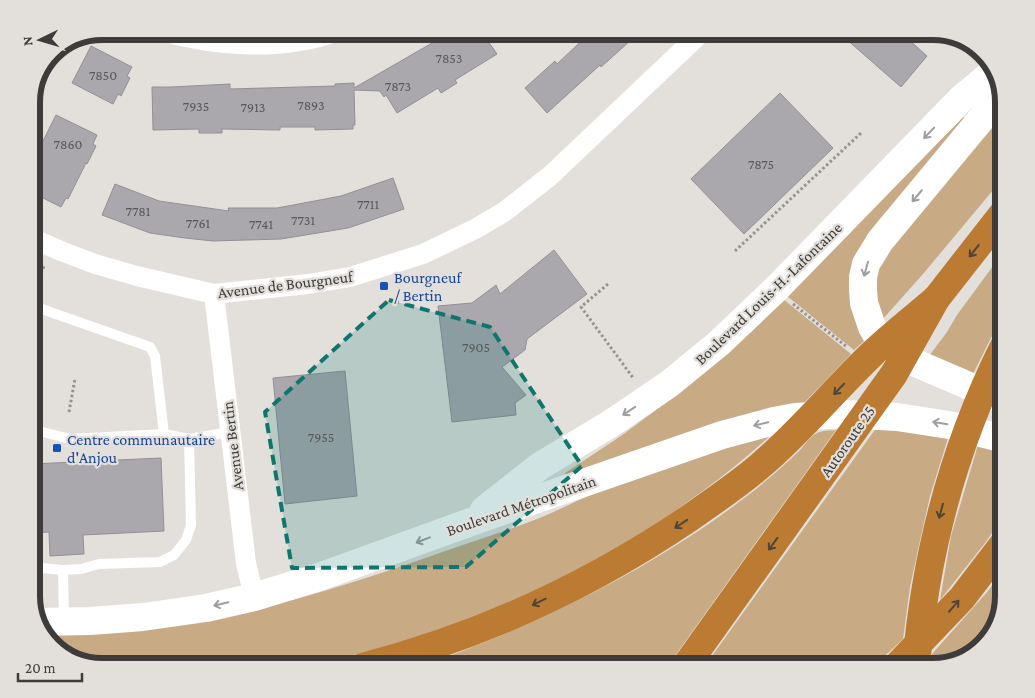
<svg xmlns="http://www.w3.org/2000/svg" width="1035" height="698" viewBox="0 0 1035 698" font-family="'Crimson Pro',serif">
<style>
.green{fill:#c8aa85}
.building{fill:#aaa7ad;stroke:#929095}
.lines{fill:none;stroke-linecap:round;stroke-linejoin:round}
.path{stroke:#959390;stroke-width:3;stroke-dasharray:2.5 2.5;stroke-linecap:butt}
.service{stroke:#fff;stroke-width:10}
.minor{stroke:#fff;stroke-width:20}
.secondary{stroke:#fff;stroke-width:28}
.motorway{stroke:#bc7b32;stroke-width:28}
.oneway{stroke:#9e9e9c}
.oneway2{stroke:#504539}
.marked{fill:#0f766e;fill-opacity:0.2;stroke:#0f766e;stroke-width:4;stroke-dasharray:10 6;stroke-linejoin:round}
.transit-dot{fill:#1a4fb4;stroke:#e3dfdb;stroke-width:2}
.labels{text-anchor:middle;stroke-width:4.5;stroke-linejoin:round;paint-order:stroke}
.number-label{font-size:14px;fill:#585757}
.transit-label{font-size:16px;fill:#164399;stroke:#e3dfdb;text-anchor:start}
.street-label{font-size:16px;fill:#3d3c3a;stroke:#e3dfdb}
.rim{fill:none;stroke:#3d3c3a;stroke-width:6}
</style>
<rect width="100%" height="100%" fill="#e3dfdb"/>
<g class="green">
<path d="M1004 108V177L923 274 882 320 877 307 875 279 883 256Z"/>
<path d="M963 117 967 121 879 220 862 244 854 261 857 323 864 341 854 350 787 296Z"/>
<path d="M1004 251V312L973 374 929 356 947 332 957 315Z"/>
<path d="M783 299 851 354 802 405 566 476 565 473 621 436 679 393Z"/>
<path d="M877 427 948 438 930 496 921 536 910 587 903 639 873 667H704Z"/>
<path d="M836 430 667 667H418C532 628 651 570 747 496 764 483 780 469 796 454 803 448 809 437 817 433 822 430 831 431 836 430Z"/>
<path d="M771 435C663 534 515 613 373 650 346 657 318 665 291 667 255 669 218 667 182 667 144 667 99 672 64 655 57 652 50 641 44 635 184 636 318 597 448 550 482 538 516 528 549 514 563 508 576 501 590 495 649 472 710 452 771 435Z"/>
<path d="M978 445 1004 453V516L985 543 940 600 951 536Z"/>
<path d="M1004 569V596L992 636 965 659 931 667 932 654 988 591Z"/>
</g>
<g class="building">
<path d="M453 31H481L497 54 455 80 457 83 441 93 438 88 397 113 386 95 384 97 380 91 354 90 355 125H353V129L315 130V127H280V130L222 129V133H199V129L153 130 152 87H171L230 84V89L335 86V84L354 83V88Z"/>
<path d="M592 31H641L601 67 600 65 547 113 525 88 555 61 557 64Z"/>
<path d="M837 31H899L927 56 901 87Z"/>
<path d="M91 46 132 67 127 76 130 78 121 96 118 94 113 104 72 83Z"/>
<path d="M780 93 833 148 744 234 691 179Z"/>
<path d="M56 115 97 135 93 144 96 146 87 164 86 163 68 199 66 198 61 207 31 192V165Z"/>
<path d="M393 178 404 209 348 228 281 239 213 241 185 238 150 233 102 215 115 184 159 201 229 211 228 208H277L341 196Z"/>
<path d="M554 250 587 294 527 339 525 350 502 367 526 395 515 403 516 415 452 422 438 306 472 303 496 285 500 294Z"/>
<path d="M345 371 357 496 285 504 273 378Z"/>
<path d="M161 458 164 531 83 535 84 554 50 556 49 532 31 533V464Z"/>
</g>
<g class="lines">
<g class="path">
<path d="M735 251 861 133"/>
<path d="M608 284 581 307 634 379"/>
<path d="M34 292 44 266"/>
<path d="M793 304 847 347"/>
<path d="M69 412 75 379"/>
</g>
<g class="service">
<path d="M31 316 36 307 150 347 155 356 164 434"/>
<path d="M31 429 70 439 164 434 189 439"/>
<path d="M31 567 63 570 81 569 99 564 160 562 174 555 186 540 191 525 189 439 230 432"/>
<path d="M63 570 64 621"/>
</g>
<g class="minor">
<path d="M161 31C216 47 283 51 338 31"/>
<path d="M31 238 61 251 95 264 137 276 214 294 308 284 350 277 423 254 475 229 504 212 550 176 703 31"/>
<path d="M214 294 246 563 254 597"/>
</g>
<g class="secondary">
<path d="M1001 88 982 118 880 241 866 264 863 277V290L864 303 872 327 879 339 887 347 897 355 911 361 1004 401"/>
<path d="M484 510 540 466 610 424 669 384 718 344 777 288 962 98 996 70"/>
<path d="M38 622 90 621 143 617 206 608 254 597 319 577 468 523 722 435 774 421 795 417 844 414 897 417 949 425 1004 439"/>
</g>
<g class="motorway">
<path d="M362 667C479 637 591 585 691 517 715 500 739 484 761 465 801 431 835 389 873 353 893 334 915 317 936 299"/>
<path d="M685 667 894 374 936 299 1004 212"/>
<path d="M896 667 962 598 1004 543"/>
<path d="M916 667C925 555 954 446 1004 346"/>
</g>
</g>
<defs><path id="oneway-shaft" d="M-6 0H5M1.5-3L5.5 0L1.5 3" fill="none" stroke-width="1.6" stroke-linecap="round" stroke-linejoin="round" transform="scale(1.25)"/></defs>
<g class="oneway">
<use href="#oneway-shaft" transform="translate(929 133) rotate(134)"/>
<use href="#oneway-shaft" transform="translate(917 196) rotate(130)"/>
<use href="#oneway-shaft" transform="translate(866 269) rotate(106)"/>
<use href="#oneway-shaft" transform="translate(629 411) rotate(147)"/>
<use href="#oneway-shaft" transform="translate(940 423) rotate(-170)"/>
<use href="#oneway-shaft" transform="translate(761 424) rotate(166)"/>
<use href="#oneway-shaft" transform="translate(423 540) rotate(159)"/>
<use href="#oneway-shaft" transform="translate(221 604) rotate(167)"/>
</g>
<g class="oneway2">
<use href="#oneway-shaft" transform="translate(974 251) rotate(128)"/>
<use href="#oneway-shaft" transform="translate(839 389) rotate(134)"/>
<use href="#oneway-shaft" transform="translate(941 511) rotate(105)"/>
<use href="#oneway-shaft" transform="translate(681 524) rotate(146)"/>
<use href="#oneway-shaft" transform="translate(773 544) rotate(126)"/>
<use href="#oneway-shaft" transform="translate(539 602) rotate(154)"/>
<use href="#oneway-shaft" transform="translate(954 606) rotate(-49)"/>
</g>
<path class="marked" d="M389 300 490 327 582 466 466 567 292 568 265 412Z"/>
<g class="transit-dot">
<rect x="379" y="281" width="10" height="10" rx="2.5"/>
<rect x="52" y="443" width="10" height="10" rx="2.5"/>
</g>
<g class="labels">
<g class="number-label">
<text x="449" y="63">7853</text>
<text x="103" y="80">7850</text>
<text x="398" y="91">7873</text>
<text x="311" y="110">7893</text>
<text x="196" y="111">7935</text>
<text x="253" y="112">7913</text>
<text x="68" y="149">7860</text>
<text x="761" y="169">7875</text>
<text x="368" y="209">7711</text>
<text x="138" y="216">7781</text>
<text x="303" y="225">7731</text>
<text x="198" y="228">7761</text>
<text x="261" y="229">7741</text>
<text x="476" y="352">7905</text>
<text x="321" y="442">7955</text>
</g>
<g class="transit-label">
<text x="394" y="283">Bourgneuf<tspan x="394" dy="18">/ Bertin</tspan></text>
<text x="67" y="445">Centre communautaire<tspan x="67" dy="18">d'Anjou</tspan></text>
</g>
<g class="street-label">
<text transform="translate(285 284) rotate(-7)" y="6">Avenue de Bourgneuf</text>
<text transform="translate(768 293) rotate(-44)" y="6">Boulevard Louis-H.-Lafontaine</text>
<text transform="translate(847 441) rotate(-55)" y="6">Autoroute 25</text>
<text transform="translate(232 446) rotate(-97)" y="6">Avenue Bertin</text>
<text transform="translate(521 505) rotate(-19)" y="6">Boulevard Métropolitain</text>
</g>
</g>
<path d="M0 0H1035V698H0ZM102 40H933A62 62 0 0 1 995 102V596A62 62 0 0 1 933 658H102A62 62 0 0 1 40 596V102A62 62 0 0 1 102 40Z" fill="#e3dfdb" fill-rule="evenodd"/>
<path class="rim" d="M102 40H933A62 62 0 0 1 995 102V596A62 62 0 0 1 933 658H102A62 62 0 0 1 40 596V102A62 62 0 0 1 102 40Z"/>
<g transform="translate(40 40) rotate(265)" stroke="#e3dfdb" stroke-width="4" paint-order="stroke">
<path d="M0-4L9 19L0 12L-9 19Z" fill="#3d3c3a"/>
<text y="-8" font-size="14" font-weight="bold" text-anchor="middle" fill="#3d3c3a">N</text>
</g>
<path d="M18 673v8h64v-8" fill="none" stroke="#3d3c3a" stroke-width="2.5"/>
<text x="25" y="673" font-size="15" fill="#3d3c3a" stroke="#e3dfdb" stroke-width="4" paint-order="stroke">20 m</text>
</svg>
